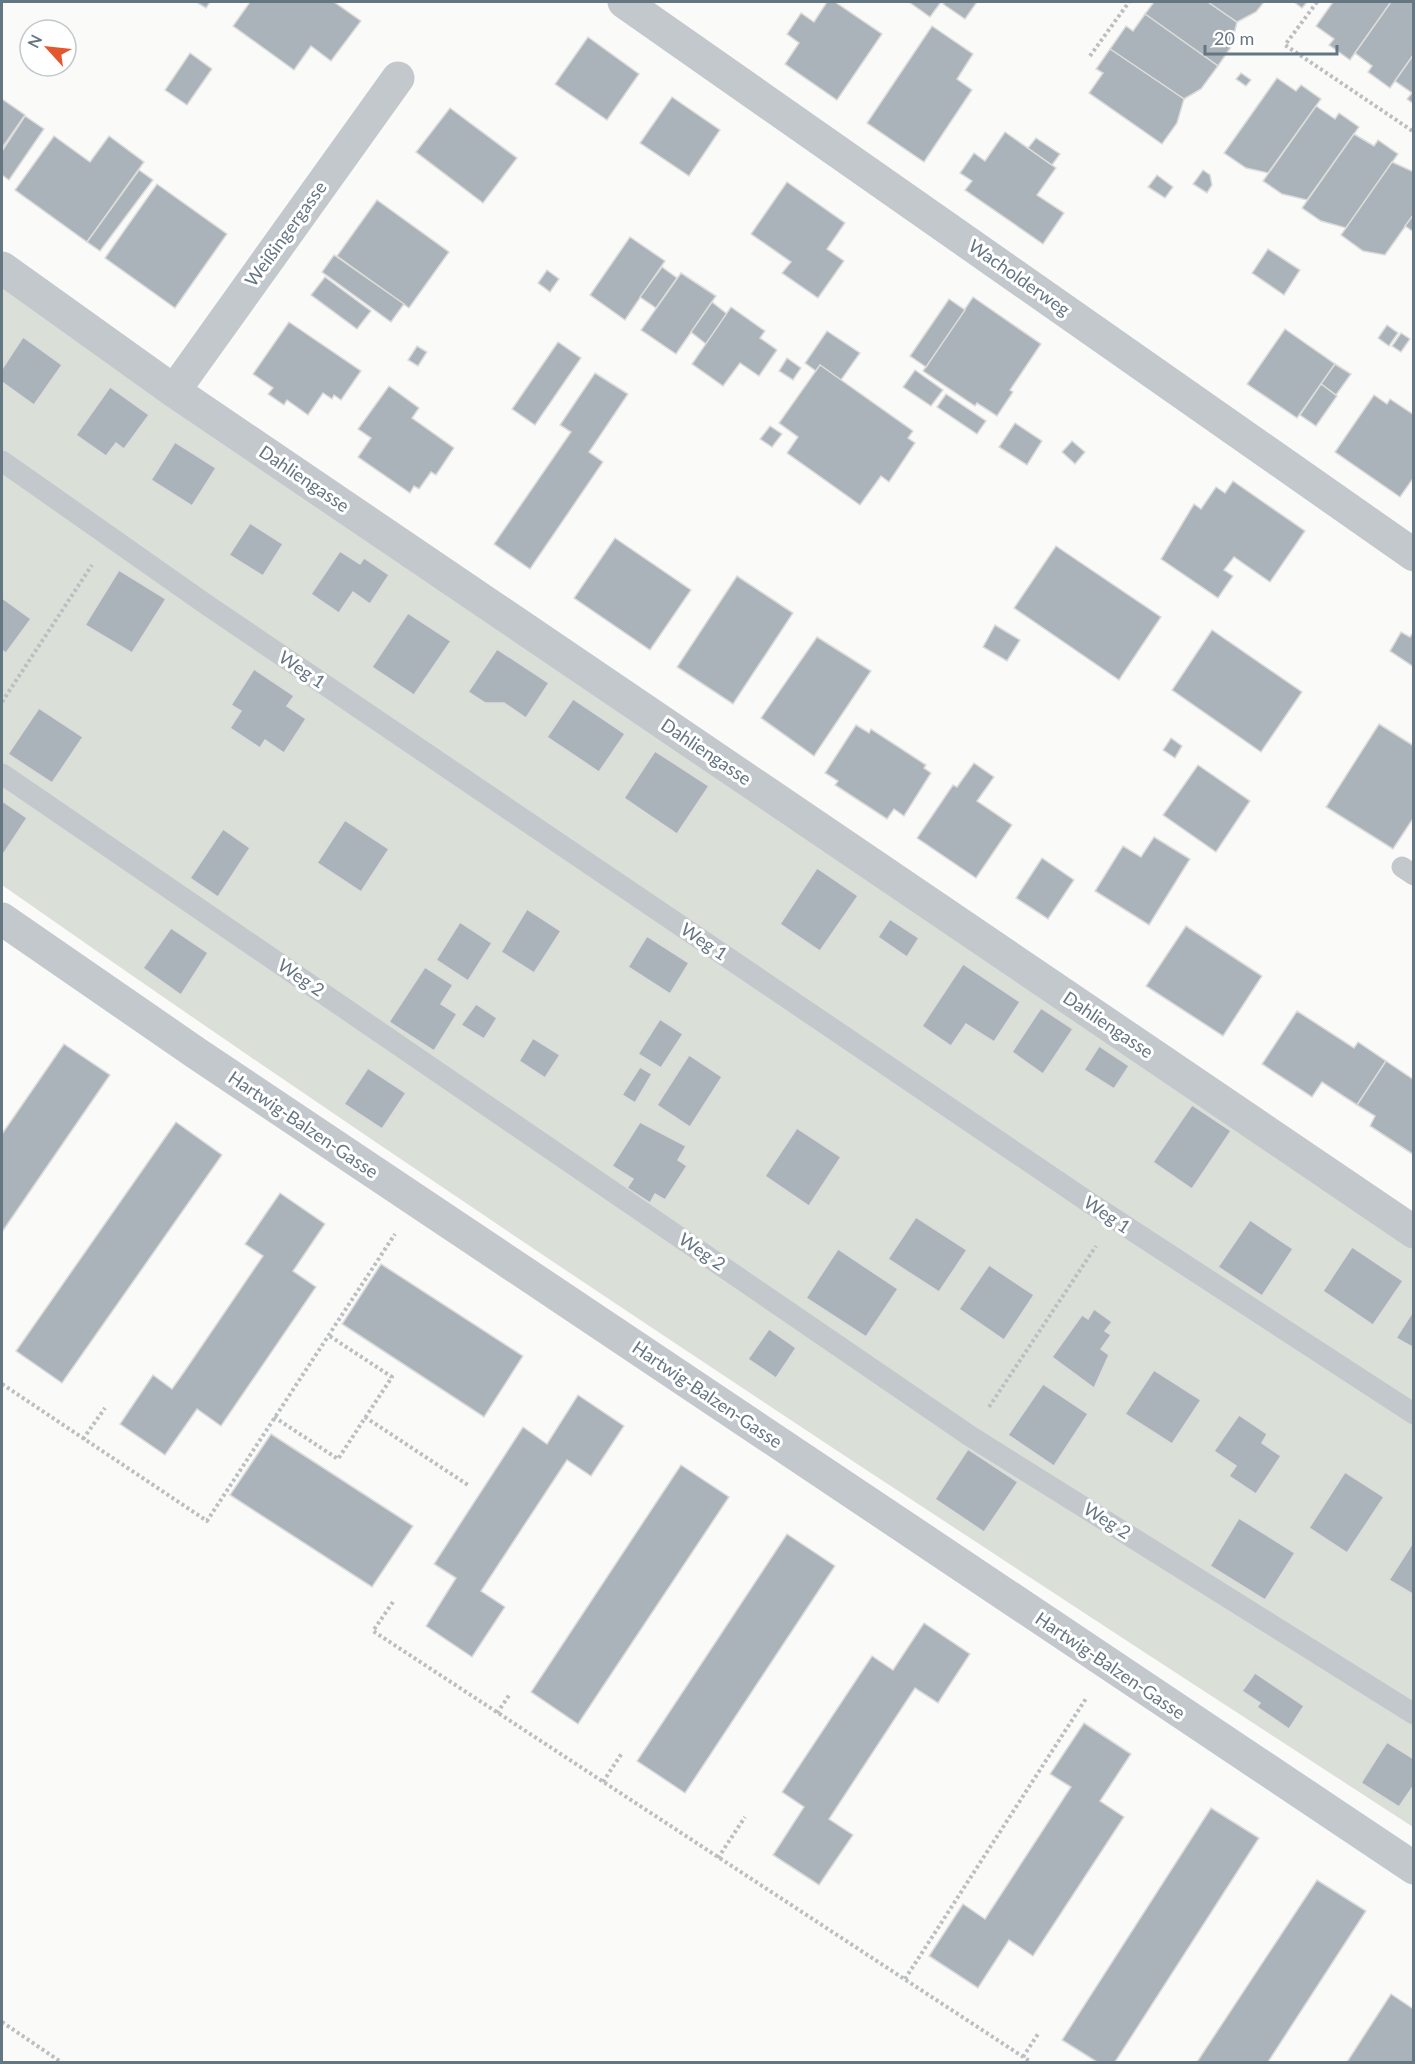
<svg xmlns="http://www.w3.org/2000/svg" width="1415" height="2064" viewBox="0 0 1415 2064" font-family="Lato,sans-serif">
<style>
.green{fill:#dadfd7}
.building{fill:#aab3b9;stroke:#dcdcda;stroke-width:1.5}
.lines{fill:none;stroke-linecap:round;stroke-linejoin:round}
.path{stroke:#bbbfc2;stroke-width:4;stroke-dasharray:3 3;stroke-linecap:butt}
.lane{stroke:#c3c8cc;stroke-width:21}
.street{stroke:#c3c8cc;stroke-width:33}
.labels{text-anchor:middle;stroke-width:6;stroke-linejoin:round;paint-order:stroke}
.street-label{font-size:18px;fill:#657683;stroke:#fff}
</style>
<rect width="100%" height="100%" fill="#fafaf8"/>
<path class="green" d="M2 275 1413 1244V1827C939 1519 465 1209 2 885Z"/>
<g class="building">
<path d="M196 2H210L206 8Z"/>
<path d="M250 2H334L361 21 331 61 311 46 294 70 233 26Z"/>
<path d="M827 2H835L882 34 837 100 785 64 799 43 787 34 801 13 814 22Z"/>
<path d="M909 2H941L930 17Z"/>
<path d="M945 2H977L965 19 943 4Z"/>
<path d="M1154 2H1208L1237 22 1231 47 1218 66 1145 14Z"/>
<path d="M1208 2H1264L1256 12 1237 22Z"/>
<path d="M1294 2H1307L1302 8Z"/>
<path d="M1333 2H1391L1350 60 1329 45 1334 39 1316 26Z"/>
<path d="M1391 2H1414V54L1390 88 1368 72 1372 66 1355 53Z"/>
<path d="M1145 14 1218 66 1201 89 1184 99 1110 49 1126 26 1133 31Z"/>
<path d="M932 26 973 54 957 79 972 90 924 162 867 123Z"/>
<path d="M588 37 639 74 607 120 555 84Z"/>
<path d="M1110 49 1184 99 1177 123 1162 144 1089 93 1103 73 1096 69Z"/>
<path d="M190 53 212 69 187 105 165 90Z"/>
<path d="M1414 54V104L1407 99 1412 93 1395 81Z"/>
<path d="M1241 73 1251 80 1246 86 1236 79Z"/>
<path d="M1277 78 1296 91 1301 85 1321 99 1268 173 1246 168 1224 153Z"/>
<path d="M672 97 720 130 689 176 640 143Z"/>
<path d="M2 99 25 115 2 148Z"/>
<path d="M1316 106 1335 119 1339 113 1359 127 1307 200 1282 194 1263 181Z"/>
<path d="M450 108 517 158 483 203 416 152Z"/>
<path d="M25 116 44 129 9 180 2 175V151Z"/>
<path d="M1005 132 1056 168 1037 195 1064 213 1043 244 965 190 972 181 960 173 974 153 985 161Z"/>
<path d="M1354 134 1374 146 1378 140 1398 154 1346 228 1321 221 1302 208Z"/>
<path d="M54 136 90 162 109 136 144 162 87 242 15 190Z"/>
<path d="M1036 138 1060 154 1052 165 1028 148Z"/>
<path d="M1392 162 1414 172V214L1385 255 1363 251 1341 235Z"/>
<path d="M139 170 153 180 100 251 87 242Z"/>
<path d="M1203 170 1210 175 1212 185 1207 193 1193 184Z"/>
<path d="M1157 175 1173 187 1165 198 1148 187Z"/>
<path d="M787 182 845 223 827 249 844 261 818 298 782 273 791 262 751 234Z"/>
<path d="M157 184 227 234 175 308 105 258Z"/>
<path d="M377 200 449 252 409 308 337 256Z"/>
<path d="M1414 214V232L1405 226Z"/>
<path d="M630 237 665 261 625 320 590 295Z"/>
<path d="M1268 249 1300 270 1284 295 1252 273Z"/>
<path d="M334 255 404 304 391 322 322 272Z"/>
<path d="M662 267 677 278 656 308 640 297Z"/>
<path d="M547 270 559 279 550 292 538 283Z"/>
<path d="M681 273 716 296 676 354 641 330Z"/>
<path d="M325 277 371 311 357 329 311 295Z"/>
<path d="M973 297 1041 344 1010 390 1013 392 997 416 977 403 975 406 923 371Z"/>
<path d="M949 299 965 310 926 367 910 356Z"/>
<path d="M712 302 727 314 706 344 691 332Z"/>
<path d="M731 307 765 331 760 338 777 350 759 376 740 363 723 386 692 364Z"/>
<path d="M289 322 361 371 341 400 334 395 332 399 323 393 308 415 287 400 284 405 268 394 273 388 253 374Z"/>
<path d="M1387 325 1398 333 1389 346 1378 338Z"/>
<path d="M1285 329 1335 364 1297 418 1247 384Z"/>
<path d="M827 331 860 353 841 380 820 365 816 371 805 363Z"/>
<path d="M1401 333 1410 339 1401 352 1392 346Z"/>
<path d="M23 337 62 365 34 405 2 382V369Z"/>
<path d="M558 342 581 358 535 425 512 409Z"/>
<path d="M417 346 427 352 418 366 408 360Z"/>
<path d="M787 358 801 368 793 380 779 371Z"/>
<path d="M1335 364 1351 374 1336 395 1321 384Z"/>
<path d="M820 365 913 431 908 438 915 443 889 482 881 476 860 505 787 453 798 437 779 423Z"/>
<path d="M915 370 943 390 931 406 903 387Z"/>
<path d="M595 373 628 394 589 452 603 462 530 569 494 544 571 432 560 425Z"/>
<path d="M1321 384 1337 396 1316 426 1300 415Z"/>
<path d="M389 386 419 408 412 418 454 448 436 475 431 472 419 489 414 486 410 493 358 457 371 438 358 429Z"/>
<path d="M110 387 149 415 124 449 116 443 106 456 76 435Z"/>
<path d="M946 394 986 421 977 434 937 407Z"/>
<path d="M1374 395 1387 404 1390 399 1414 415V477L1400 497 1335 452Z"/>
<path d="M1015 423 1042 441 1027 465 999 447Z"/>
<path d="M770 426 782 434 772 447 760 439Z"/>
<path d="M1072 441 1085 452 1075 464 1062 452Z"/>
<path d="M175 442 216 468 192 506 151 480Z"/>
<path d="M1233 481 1305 531 1270 582 1234 557 1224 570 1233 576 1218 598 1161 559 1194 504 1201 509 1216 487 1225 493Z"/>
<path d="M250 523 283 544 263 576 229 555Z"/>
<path d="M615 538 691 590 650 650 574 598Z"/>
<path d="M1056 546 1161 617 1119 680 1014 608Z"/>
<path d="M340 551 360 564 364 558 389 575 370 604 353 592 339 613 311 594Z"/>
<path d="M119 570 166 599 132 653 85 625Z"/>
<path d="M737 576 793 613 733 704 677 667Z"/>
<path d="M2 598 31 619 6 653 2 650Z"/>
<path d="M408 613 451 641 414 695 372 667Z"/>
<path d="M995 625 1020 640 1007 661 983 647Z"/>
<path d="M1212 630 1302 692 1261 752 1172 690Z"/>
<path d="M1414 631V667L1390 651 1401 632 1410 637Z"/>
<path d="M817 637 871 671 814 756 761 718Z"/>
<path d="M497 649 549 683 526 718 504 703H485L468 692Z"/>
<path d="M254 669 294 696 287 706 306 719 284 753 265 740 260 748 230 728 241 711 231 705Z"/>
<path d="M573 699 625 734 599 772 547 737Z"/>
<path d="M39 708 83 737 52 783 8 754Z"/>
<path d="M1379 724 1414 746V817L1393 849 1326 807Z"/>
<path d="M856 725 869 733 871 729 926 765 924 768 931 773 904 816 894 809 887 819 835 785 838 781 825 773Z"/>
<path d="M1171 738 1182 746 1175 758 1163 750Z"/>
<path d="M655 751 709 786 677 834 624 798Z"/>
<path d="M974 763 994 777 977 801 1012 825 976 878 917 838 953 785 957 787Z"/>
<path d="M1198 765 1250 801 1216 852 1163 815Z"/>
<path d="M2 801 27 818 2 856Z"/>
<path d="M345 820 389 849 361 892 317 863Z"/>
<path d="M223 829 250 848 218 897 190 878Z"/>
<path d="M1154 837 1190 859 1149 925 1095 891 1123 846 1141 857Z"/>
<path d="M1042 858 1074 880 1048 919 1016 898Z"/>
<path d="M817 868 858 896 820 951 780 924Z"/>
<path d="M527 909 561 931 534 973 501 952Z"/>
<path d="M890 919 919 938 907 957 878 937Z"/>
<path d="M460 922 492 943 468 981 436 960Z"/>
<path d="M1186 926 1262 976 1223 1036 1146 986Z"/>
<path d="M171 928 208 953 181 995 143 968Z"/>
<path d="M647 936 689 963 670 994 628 967Z"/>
<path d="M963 964 1020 1002 994 1042 966 1024 951 1046 922 1026Z"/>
<path d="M425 967 453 985 441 1004 457 1014 434 1051 389 1022Z"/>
<path d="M476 1004 497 1018 484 1039 461 1025Z"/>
<path d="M1041 1008 1073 1029 1043 1074 1012 1052Z"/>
<path d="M1297 1011 1354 1048 1358 1042 1386 1061 1357 1105 1322 1082 1312 1097 1262 1064Z"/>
<path d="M660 1019 683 1034 661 1068 638 1054Z"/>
<path d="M533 1038 560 1055 545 1078 519 1061Z"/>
<path d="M64 1044 110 1075 2 1232V1134Z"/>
<path d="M1099 1046 1129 1066 1114 1089 1084 1070Z"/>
<path d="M689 1055 722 1077 690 1127 657 1105Z"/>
<path d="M1386 1061 1414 1080V1155L1370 1126 1375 1116 1357 1105Z"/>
<path d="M640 1067 652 1074 635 1103 622 1095Z"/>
<path d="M368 1068 406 1093 382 1129 344 1104Z"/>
<path d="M1192 1105 1231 1131 1192 1189 1153 1162Z"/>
<path d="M176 1122 222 1155 62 1383 16 1351Z"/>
<path d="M640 1122 686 1146 678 1160 687 1166 665 1200 655 1194 650 1203 627 1188 633 1179 612 1166Z"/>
<path d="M797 1128 841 1157 809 1206 765 1176Z"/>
<path d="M280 1193 325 1224 293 1271 316 1287 221 1426 197 1409 165 1455 120 1424 153 1375 172 1389 184 1372 263 1256 245 1244Z"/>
<path d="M916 1217 967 1250 939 1292 888 1259Z"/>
<path d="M1250 1220 1293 1249 1262 1296 1218 1267Z"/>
<path d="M1352 1247 1403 1281 1373 1325 1323 1291Z"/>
<path d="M838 1249 898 1289 866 1337 806 1298Z"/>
<path d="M381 1264 523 1356 484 1417 342 1324Z"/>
<path d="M989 1265 1034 1295 1004 1340 959 1309Z"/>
<path d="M1094 1309 1112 1322 1105 1331 1111 1335 1101 1349 1109 1355 1094 1388 1052 1357 1082 1315 1088 1319Z"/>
<path d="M1414 1310V1348L1396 1338Z"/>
<path d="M769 1329 796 1348 776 1378 748 1359Z"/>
<path d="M1154 1370 1201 1400 1172 1444 1125 1414Z"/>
<path d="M1043 1384 1088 1414 1054 1466 1008 1435Z"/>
<path d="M578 1395 624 1426 591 1476 567 1460 481 1591 505 1607 472 1657 426 1626 456 1578 434 1564 523 1427 547 1444Z"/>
<path d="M1239 1415 1267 1434 1262 1443 1281 1456 1256 1494 1229 1476 1236 1466 1214 1451Z"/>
<path d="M271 1434 413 1526 372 1587 230 1495Z"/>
<path d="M968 1449 1018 1482 984 1532 935 1499Z"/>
<path d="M681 1465 729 1497 578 1724 531 1692Z"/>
<path d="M1345 1472 1384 1497 1347 1553 1309 1528Z"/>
<path d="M1239 1518 1295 1553 1265 1600 1210 1566Z"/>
<path d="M787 1534 835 1566 685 1793 637 1761Z"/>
<path d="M1414 1541V1595L1389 1580Z"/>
<path d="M924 1623 970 1654 938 1703 915 1688 829 1819 853 1835 819 1885 773 1855 804 1807 782 1792 872 1656 893 1670Z"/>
<path d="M1255 1673 1304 1706 1289 1729 1257 1707 1260 1703 1242 1691Z"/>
<path d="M1084 1723 1131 1754 1100 1801 1124 1817 1033 1956 1009 1940 978 1988 929 1956 963 1904 985 1919 1071 1787 1050 1774Z"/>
<path d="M1387 1742 1414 1759V1785L1399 1807 1361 1783Z"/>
<path d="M1211 1808 1259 1838 1115 2062H1097L1062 2040Z"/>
<path d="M1317 1880 1366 1911 1268 2062H1197Z"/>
<path d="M1391 1994 1412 2008 1414 2006V2062H1347Z"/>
</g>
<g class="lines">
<g class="path">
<path d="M1317 2 1285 45 1414 132"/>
<path d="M1090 56 1129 2"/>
<path d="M2 702 92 565"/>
<path d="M2 1384 207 1521 395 1234"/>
<path d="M989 1407 1096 1246"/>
<path d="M274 1417 338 1459 392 1377 328 1335"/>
<path d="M365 1417 468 1485"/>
<path d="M83 1439 105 1408"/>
<path d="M393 1602 373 1631 1031 2062"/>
<path d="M497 1713 510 1694"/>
<path d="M603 1782 622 1753"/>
<path d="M718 1858 745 1817"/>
<path d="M905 1979 1087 1697"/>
<path d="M2 2022 61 2062"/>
<path d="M1023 2057 1038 2034"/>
</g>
<g class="lane">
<path d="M2 461 207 605 1087 1201 1414 1414"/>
<path d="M2 774 970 1436 1414 1714"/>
<path d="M1402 867 1414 875"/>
</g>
<g class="street">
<path d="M624 2 1414 555"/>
<path d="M2 268 174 391 1414 1232"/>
<path d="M174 391 398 78"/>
<path d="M2 919 196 1053 1414 1868"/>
</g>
</g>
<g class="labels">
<g class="street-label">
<text transform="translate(286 234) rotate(-54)" y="6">Weißingergasse</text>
<text transform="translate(1019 278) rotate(35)" y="6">Wacholderweg</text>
<text transform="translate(304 479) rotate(34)" y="6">Dahliengasse</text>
<text transform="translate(302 670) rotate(34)" y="6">Weg 1</text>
<text transform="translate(706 752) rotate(34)" y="6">Dahliengasse</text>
<text transform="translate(704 942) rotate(34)" y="6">Weg 1</text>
<text transform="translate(301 978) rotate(34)" y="6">Weg 2</text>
<text transform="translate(1108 1025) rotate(34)" y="6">Dahliengasse</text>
<text transform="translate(303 1125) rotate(34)" y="6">Hartwig-Balzen-Gasse</text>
<text transform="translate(1107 1215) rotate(34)" y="6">Weg 1</text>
<text transform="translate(702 1252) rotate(34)" y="6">Weg 2</text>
<text transform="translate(707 1395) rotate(34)" y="6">Hartwig-Balzen-Gasse</text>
<text transform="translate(1107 1521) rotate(32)" y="6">Weg 2</text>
<text transform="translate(1110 1666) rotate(34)" y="6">Hartwig-Balzen-Gasse</text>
</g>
</g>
<rect width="1415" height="2064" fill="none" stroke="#657683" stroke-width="6"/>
<g transform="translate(48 48) rotate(297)"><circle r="28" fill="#ffffff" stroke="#c1c8cd" stroke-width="1.5"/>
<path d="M0-4.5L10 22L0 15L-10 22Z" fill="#e4572e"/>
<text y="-9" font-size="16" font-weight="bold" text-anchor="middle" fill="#657683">N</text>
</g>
<path d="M1205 45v9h132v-9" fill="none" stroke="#657683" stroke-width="3"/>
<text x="1214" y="45" font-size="18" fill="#657683" stroke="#ffffff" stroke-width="4.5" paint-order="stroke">20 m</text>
</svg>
